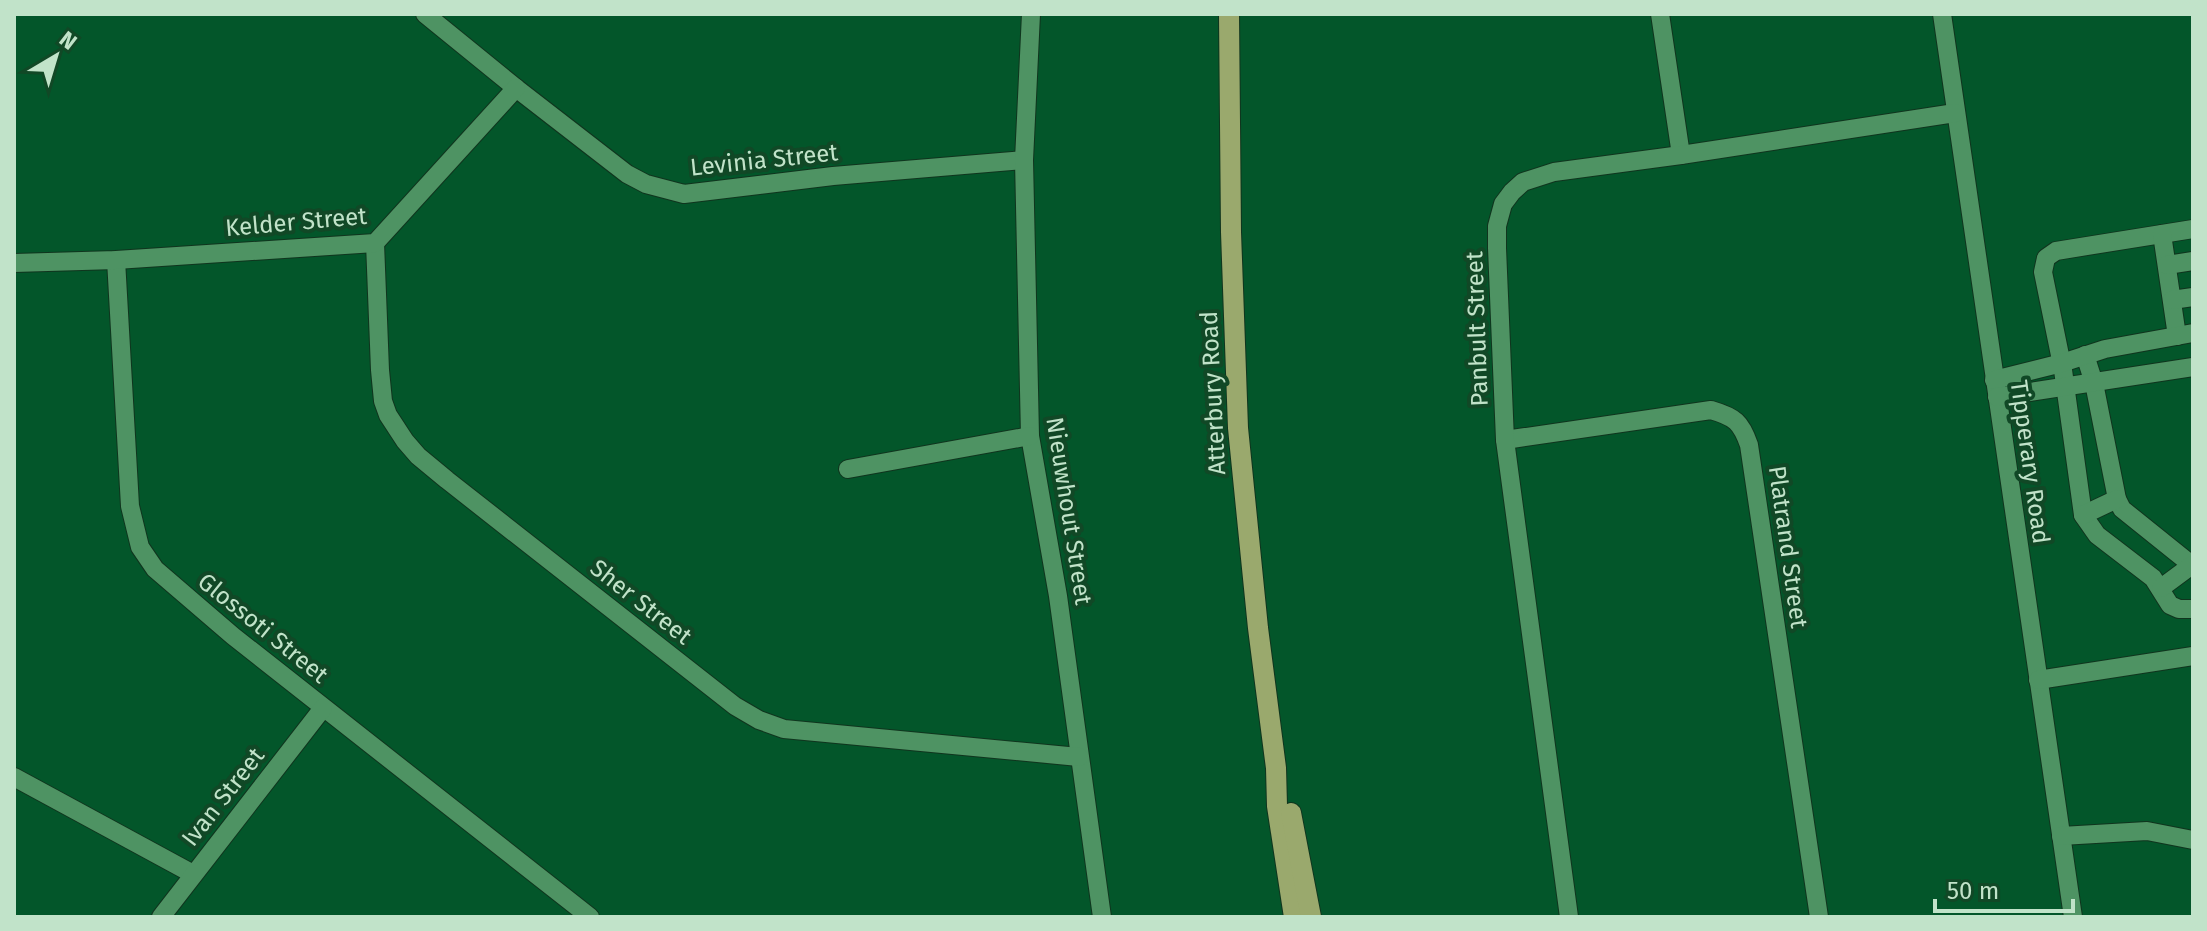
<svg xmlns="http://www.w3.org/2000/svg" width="2207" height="931" viewBox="0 0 2207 931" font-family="'Fira Sans',sans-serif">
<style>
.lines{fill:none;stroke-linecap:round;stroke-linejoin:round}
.minor-casing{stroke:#10351e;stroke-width:20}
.major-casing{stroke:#10351e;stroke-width:22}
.minor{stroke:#4e9363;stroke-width:18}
.major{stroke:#9aa96d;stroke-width:20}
.labels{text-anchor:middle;stroke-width:8;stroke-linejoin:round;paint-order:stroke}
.street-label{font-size:24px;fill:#c1e3c9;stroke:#114826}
</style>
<rect width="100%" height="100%" fill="#03562a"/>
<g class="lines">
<defs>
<g id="minor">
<path d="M425 14 516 88 627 174 646 184 684 194 833 176 1024 160"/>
<path d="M1031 14 1024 160 1030 436 1058 596 1102 917"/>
<path d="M1660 14 1681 155"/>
<path d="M1942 14 2073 917"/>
<path d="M2193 229 2056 251 2046 258 2043 272 2063 370 2083 515 2097 535 2153 578 2170 605 2179 609H2193"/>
<path d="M2162 234 2177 336"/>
<path d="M375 243 380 370 383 401 388 415 405 441 418 456 447 480 735 706 759 720 784 729 1079 757"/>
<path d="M116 260 130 506 140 547 155 569 233 636 590 917"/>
<path d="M14 263 116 260 375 243 516 88"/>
<path d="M2167 265 2193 261"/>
<path d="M2172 300 2193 297"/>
<path d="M2085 355 2094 383 2117 499 2122 509 2193 566"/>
<path d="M1994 380 2062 363 2105 349 2193 333"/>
<path d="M1997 397 2193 367"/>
<path d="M1505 440 1711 410C1735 417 1741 422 1749 445L1819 917"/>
<path d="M848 469 1030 436"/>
<path d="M2083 515 2117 499"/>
<path d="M2161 588 2192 565"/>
<path d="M2038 680 2193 656"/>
<path d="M14 777 193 874"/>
<path d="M2061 836 2147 831 2193 840"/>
<path d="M161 917 323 708"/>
<path d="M1569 917 1505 440 1497 248V226L1503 204 1512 192 1523 182 1554 172 1681 155 1955 113"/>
</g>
<g id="major">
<path d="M1229 14 1231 232 1238 428 1258 628 1276 768 1277 806 1294 917"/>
<path d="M1291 813 1311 917"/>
</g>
</defs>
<use href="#minor" class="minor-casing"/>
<use href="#major" class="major-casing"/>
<use href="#minor" class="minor"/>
<use href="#major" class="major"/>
</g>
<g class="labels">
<g class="street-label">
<text transform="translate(764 160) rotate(-6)" y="8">Levinia Street</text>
<text transform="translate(296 222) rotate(-5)" y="8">Kelder Street</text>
<text transform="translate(1477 329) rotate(-92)" y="8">Panbult Street</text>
<text transform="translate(1213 393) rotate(-93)" y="8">Atterbury Road</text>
<text transform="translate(2030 462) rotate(82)" y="8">Tipperary Road</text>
<text transform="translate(1069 511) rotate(81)" y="8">Nieuwhout Street</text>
<text transform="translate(1788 547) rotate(82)" y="8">Platrand Street</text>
<text transform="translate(641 602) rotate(38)" y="8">Sher Street</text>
<text transform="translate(263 628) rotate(39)" y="8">Glossoti Street</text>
<text transform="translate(223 797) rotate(-52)" y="8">Ivan Street</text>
</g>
</g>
<rect width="2207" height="931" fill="none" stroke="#c1e3c9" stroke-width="32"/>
<g transform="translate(56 56) rotate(38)" stroke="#114826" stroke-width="6" paint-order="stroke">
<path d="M0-6L14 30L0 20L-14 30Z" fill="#c1e3c9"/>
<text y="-12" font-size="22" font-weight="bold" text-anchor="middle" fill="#c1e3c9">N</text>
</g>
<path d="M1935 899v12h138v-12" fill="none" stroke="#c1e3c9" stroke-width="4"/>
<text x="1947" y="899" font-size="24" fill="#c1e3c9" stroke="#114826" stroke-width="6" paint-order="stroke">50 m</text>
</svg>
